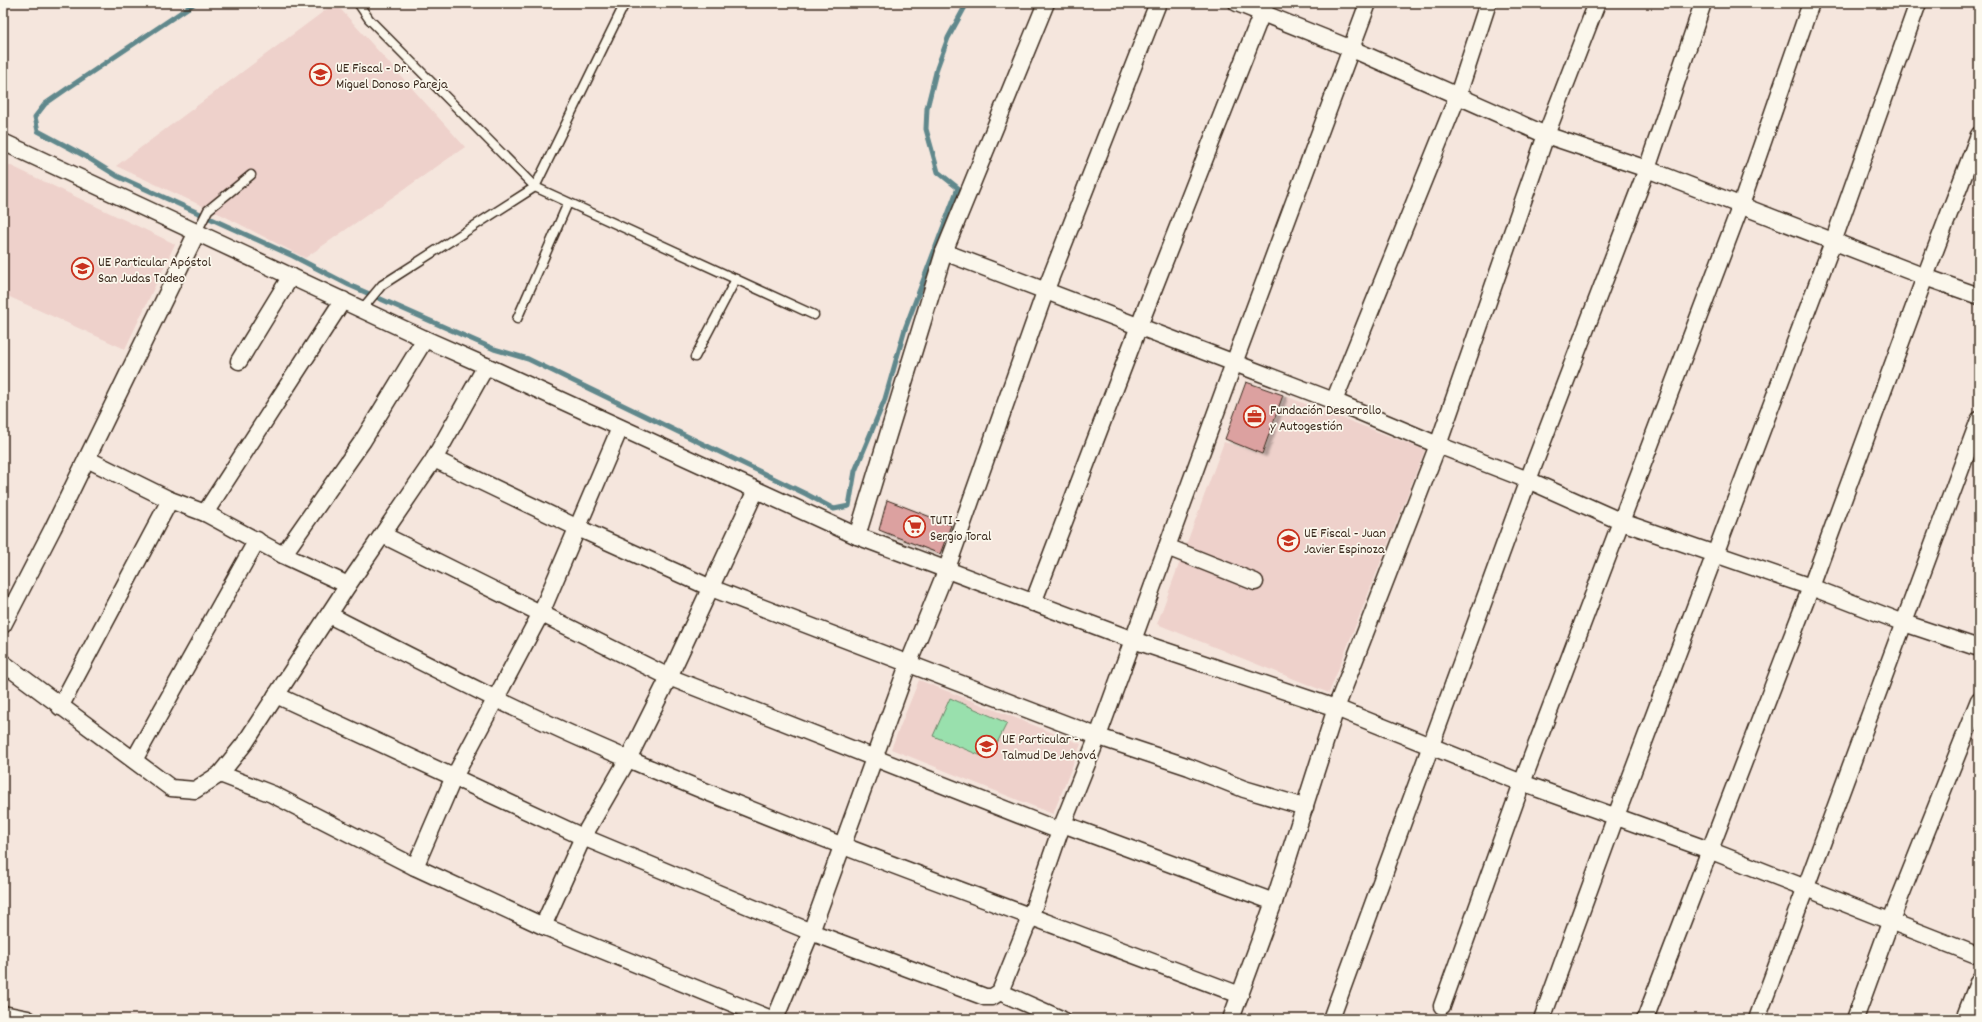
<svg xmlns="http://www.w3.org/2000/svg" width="1982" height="1022" viewBox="0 0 1982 1022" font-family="Dekko,sans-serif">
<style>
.built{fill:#eed1cb}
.green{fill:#99e0ad;stroke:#6a8566}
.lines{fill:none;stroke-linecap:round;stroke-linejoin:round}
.stream{stroke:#60888c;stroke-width:5}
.building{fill:#dca1a0;stroke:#3b2a1e;filter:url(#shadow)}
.lane-casing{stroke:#3b2a1e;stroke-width:11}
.street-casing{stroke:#3b2a1e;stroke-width:19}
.lane{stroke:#fbf7ec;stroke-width:8}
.street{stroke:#fbf7ec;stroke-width:16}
.labels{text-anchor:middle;stroke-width:3.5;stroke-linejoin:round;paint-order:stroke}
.poi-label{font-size:14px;fill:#3b2a1e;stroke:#fbf7ec;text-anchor:start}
</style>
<defs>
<filter id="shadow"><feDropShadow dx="4.5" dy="2.5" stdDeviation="1" flood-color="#0004"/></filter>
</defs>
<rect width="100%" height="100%" fill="#f5e6dd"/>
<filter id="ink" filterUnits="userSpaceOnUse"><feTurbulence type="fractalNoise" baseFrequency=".025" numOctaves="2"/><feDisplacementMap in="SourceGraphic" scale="8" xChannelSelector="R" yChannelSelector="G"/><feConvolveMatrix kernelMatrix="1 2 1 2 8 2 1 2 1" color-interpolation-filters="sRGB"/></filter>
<g filter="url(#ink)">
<g class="built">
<path d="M335 3 465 147 305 258 224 216 116 166Z"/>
<path d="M3 162 175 244 125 349 3 294Z"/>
<path d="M1285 396 1425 450 1329 693 1157 624 1224 442 1263 455Z"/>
<path d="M919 680 1081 744 1053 814 891 749Z"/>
</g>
<path class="green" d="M950 698 1007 723 989 759 933 736Z"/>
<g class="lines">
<path class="stream" d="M195 3 68 88 45 104 35 117 38 131 85 156 117 176 293 256 349 285 494 349 528 359 806 494 834 509 849 506 855 471 885 399 905 329 958 188 938 172 926 129 927 108 937 68 948 38 967 3"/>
</g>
<g class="building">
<path d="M1246 382 1283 395 1262 454 1225 439Z"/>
<path d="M887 500 951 525 940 554 879 530Z"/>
</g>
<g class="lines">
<defs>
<g id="lane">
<path d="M358 3 369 19 535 187 814 315"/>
<path d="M197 232 208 210 251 175"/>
<path d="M362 309 382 285 535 187 625 3"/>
<path d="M517 319 568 203"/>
<path d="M695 357 736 279"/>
</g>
<g id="street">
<path d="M1237 3 1352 49 1546 135 1647 169 1925 277 1979 296"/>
<path d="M3 142 425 339 486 366 857 536 1133 640 1336 708 1522 783 1709 850 1979 956"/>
<path d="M944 252 1334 401 1438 445 1528 480 1622 522 1811 587 1904 623 1979 648"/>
<path d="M239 361 291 276"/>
<path d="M1334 401 1458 95 1488 3"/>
<path d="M87 459 170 500 205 513 283 555 348 585"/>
<path d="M434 459 578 528 711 588 1102 738 1189 767 1244 789 1305 807"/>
<path d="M205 513 343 300"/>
<path d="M383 535 669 677 1060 831"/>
<path d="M857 536 944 252 1046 3"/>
<path d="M1167 547 1255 582"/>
<path d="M283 555 362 442 425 339"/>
<path d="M1033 603 1139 326 1265 5"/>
<path d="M329 615C427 665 526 716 628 759 829 845 1036 917 1240 995"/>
<path d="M3 625 53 528 197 232"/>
<path d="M3 663 171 788 195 790 220 774 245 743 348 585 434 459 486 366"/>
<path d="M276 695 583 837 811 932 985 997H992L1000 992 1031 915 1060 831 1098 736 1234 363 1368 3"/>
<path d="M60 707 170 500"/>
<path d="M134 760 257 540"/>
<path d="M220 774 272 794 415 867 543 926 771 1019"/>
<path d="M1063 824 1274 902"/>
<path d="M415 867 453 779 541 613 620 428"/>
<path d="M543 926 583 837 628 759 669 677 756 490"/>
<path d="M1000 992 1061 1019"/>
<path d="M1442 1006 1522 783 1741 205 1811 3"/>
<path d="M3 1014 28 1019"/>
<path d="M775 1019 811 932 909 662 946 571 1045 292 1158 3"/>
<path d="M1231 1019 1274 902 1336 708 1438 445 1546 135 1597 3"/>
<path d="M1331 1019 1528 480 1647 169 1703 3"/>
<path d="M1542 1019 1616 816 1833 242 1918 3"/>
<path d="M1645 1019 1811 587 1925 277 1979 135"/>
<path d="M1757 1019 1979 420"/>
<path d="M1855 1019 1891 920 1979 700"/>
<path d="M1964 1019 1979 980"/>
</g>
</defs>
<use href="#lane" class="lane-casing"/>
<use href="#street" class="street-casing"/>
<use href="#lane" class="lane"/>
<use href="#street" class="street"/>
</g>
</g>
<defs>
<symbol id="school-ring" viewBox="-11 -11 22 22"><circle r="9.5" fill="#fbf7ec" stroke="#c8321e" stroke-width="1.5"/><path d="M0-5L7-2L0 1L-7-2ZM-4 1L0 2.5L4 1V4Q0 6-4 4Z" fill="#c8321e"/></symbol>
<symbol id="office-ring" viewBox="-11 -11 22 22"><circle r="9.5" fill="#fbf7ec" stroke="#c8321e" stroke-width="1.5"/><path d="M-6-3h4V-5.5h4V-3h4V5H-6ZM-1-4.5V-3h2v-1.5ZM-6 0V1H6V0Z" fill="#c8321e"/></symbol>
<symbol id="supermarket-ring" viewBox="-11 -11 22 22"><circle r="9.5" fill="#fbf7ec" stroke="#c8321e" stroke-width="1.5"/><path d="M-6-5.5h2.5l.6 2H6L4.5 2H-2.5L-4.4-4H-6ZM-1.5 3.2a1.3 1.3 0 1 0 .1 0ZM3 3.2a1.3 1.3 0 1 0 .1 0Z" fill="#c8321e"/></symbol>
</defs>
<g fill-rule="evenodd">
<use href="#school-ring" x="308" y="62" width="25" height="25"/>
<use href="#school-ring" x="70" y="256" width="25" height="25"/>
<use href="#office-ring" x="1242" y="404" width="25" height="25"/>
<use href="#supermarket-ring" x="902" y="514" width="25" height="25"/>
<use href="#school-ring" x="1276" y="528" width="25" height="25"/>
<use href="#school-ring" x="974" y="734" width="25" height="25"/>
</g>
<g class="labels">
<g class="poi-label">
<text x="336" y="72">UE Fiscal - Dr.<tspan x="336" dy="16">Miguel Donoso Pareja</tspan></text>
<text x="98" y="266">UE Particular Apóstol<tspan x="98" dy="16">San Judas Tadeo</tspan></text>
<text x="1270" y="414">Fundación Desarrollo<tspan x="1270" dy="16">y Autogestión</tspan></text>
<text x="930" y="524">TUTI -<tspan x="930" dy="16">Sergio Toral</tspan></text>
<text x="1304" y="537">UE Fiscal - Juan<tspan x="1304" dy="16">Javier Espinoza</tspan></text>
<text x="1002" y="743">UE Particular -<tspan x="1002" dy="16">Talmud De Jehová</tspan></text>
</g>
</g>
<rect width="1982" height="1022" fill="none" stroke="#fbf7ec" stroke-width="16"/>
<rect x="8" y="8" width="1966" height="1006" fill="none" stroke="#3b2a1e" stroke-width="1.5" filter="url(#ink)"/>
</svg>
